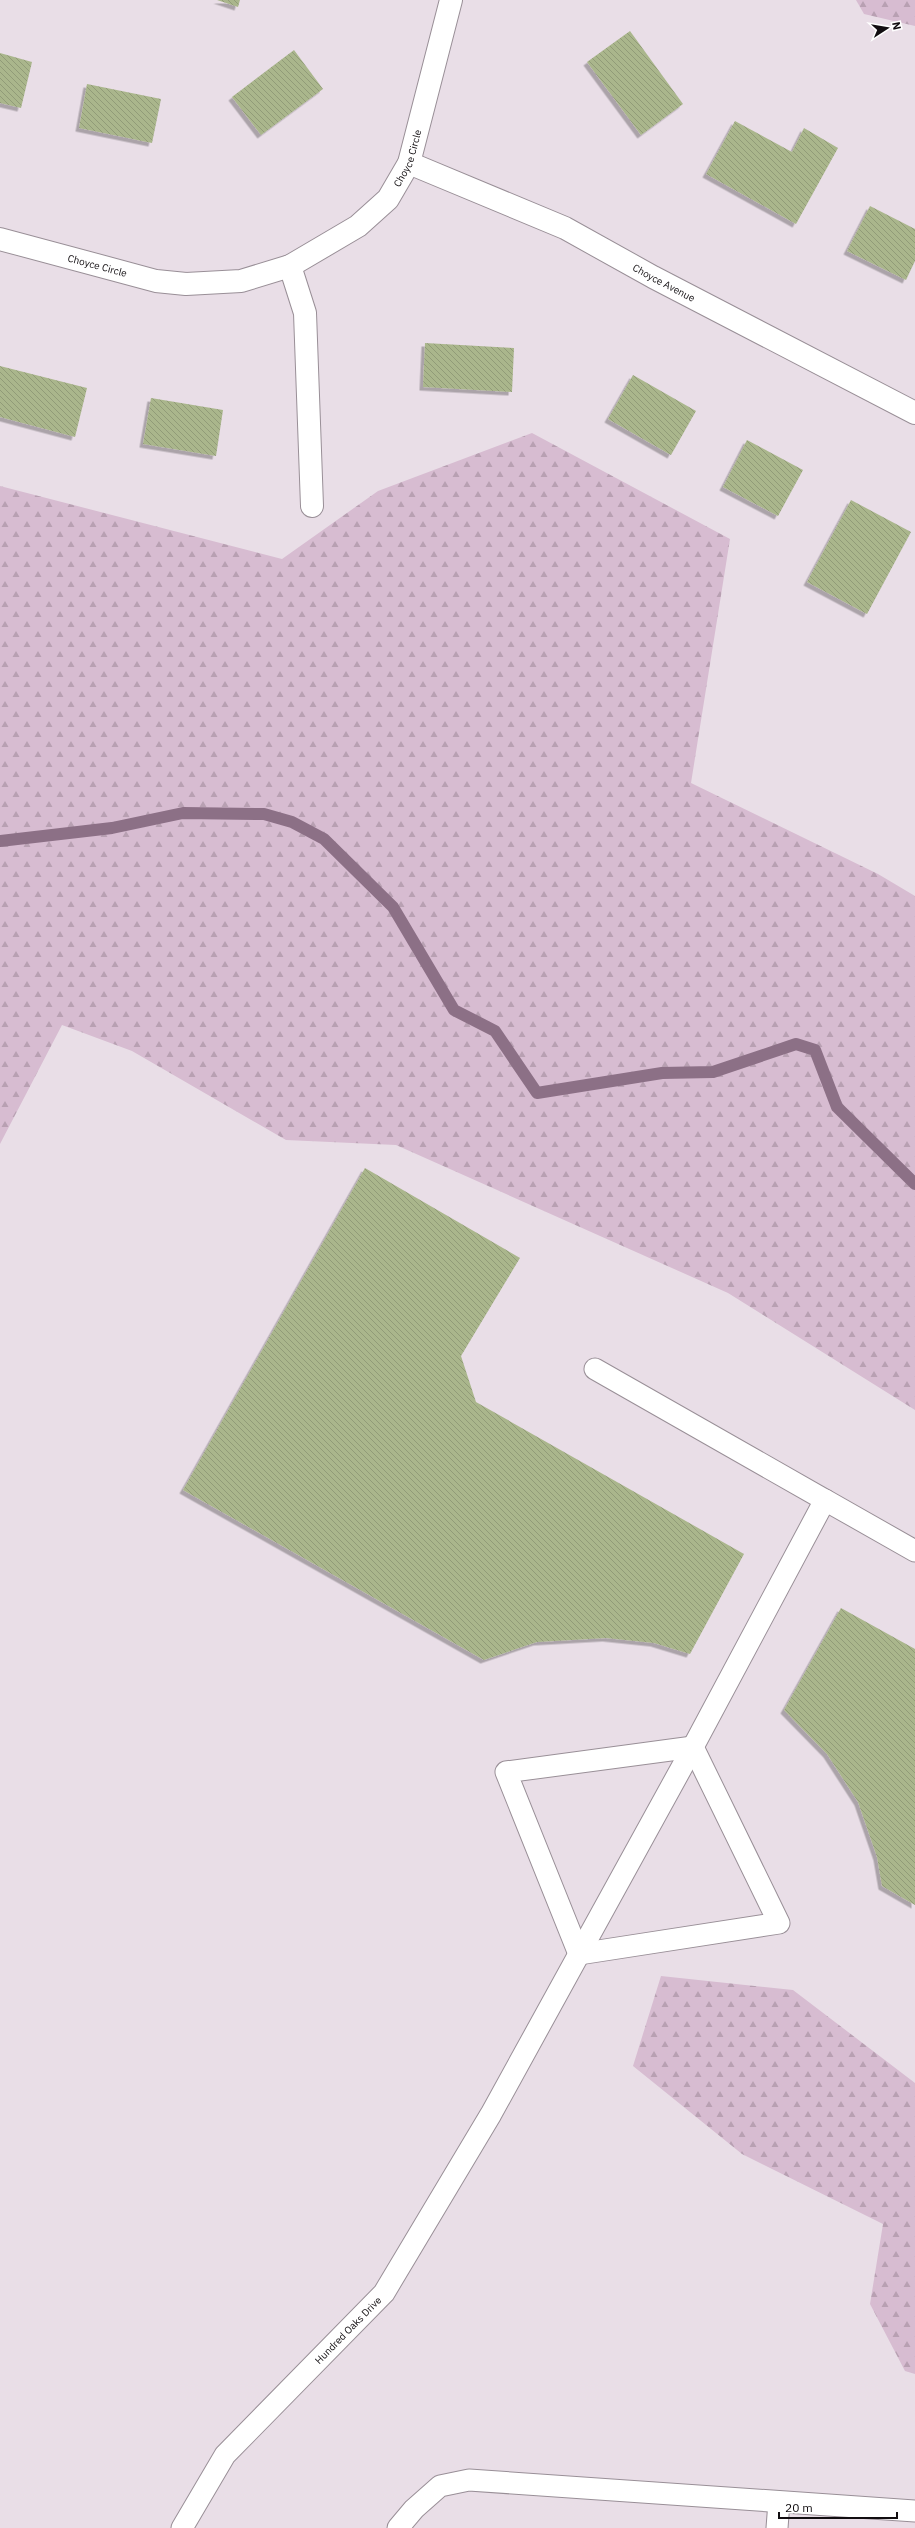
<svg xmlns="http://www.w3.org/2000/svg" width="915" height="2528" viewBox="0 0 915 2528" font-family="'IBM Plex Sans',sans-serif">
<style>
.forest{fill:url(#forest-firs)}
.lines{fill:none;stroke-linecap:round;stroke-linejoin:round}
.stream{stroke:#8c7086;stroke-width:12}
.building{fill:url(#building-back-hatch);filter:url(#shadow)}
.service-casing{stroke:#998f97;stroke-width:23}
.minor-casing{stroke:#998f97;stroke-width:24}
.service{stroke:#fff;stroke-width:21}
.minor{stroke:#fff;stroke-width:22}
.labels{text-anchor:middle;stroke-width:3.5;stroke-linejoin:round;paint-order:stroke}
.street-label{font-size:10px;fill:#110d10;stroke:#fff}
</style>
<defs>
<pattern id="forest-firs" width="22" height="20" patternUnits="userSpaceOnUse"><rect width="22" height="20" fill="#d7bcd1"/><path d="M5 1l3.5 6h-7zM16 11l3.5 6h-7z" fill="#b8a0b2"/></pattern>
<pattern id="building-back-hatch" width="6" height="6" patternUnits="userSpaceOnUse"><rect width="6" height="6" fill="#aab68c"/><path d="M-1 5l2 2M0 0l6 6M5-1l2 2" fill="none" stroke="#919b78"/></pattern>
<filter id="shadow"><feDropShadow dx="-3.5" dy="3.5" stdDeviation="0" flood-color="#0004"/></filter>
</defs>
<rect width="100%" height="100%" fill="#e9dee7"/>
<g class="forest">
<path d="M856 0H915V26L864 14Z"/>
<path d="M532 433 730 539 691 783 878 874 915 896V1410L728 1293 396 1145 286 1140 132 1051 62 1025 0 1144V486L282 559 378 491Z"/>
<path d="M661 1976 793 1990 915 2083V2374L905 2371 870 2304 883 2224 742 2154 633 2066Z"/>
</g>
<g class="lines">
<path class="stream" d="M0 841 112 828 183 813 264 814 292 822 324 839 393 907 454 1010 495 1031 537 1093 662 1073 713 1072 796 1044 815 1050 837 1107 915 1184"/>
</g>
<g class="building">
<path d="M217 0H240L238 7Z"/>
<path d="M630 31 683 104 641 135 587 62Z"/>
<path d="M294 50 323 89 261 135 232 97Z"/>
<path d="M0 53 32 62 21 108 0 103Z"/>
<path d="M87 84 161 99 152 143 79 128Z"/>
<path d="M735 121 792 152 804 128 838 148 796 224 706 174Z"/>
<path d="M870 206 915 229V261L906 280 847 251Z"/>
<path d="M425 343 514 348 512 392 423 387Z"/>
<path d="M0 366 87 388 75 437 0 417Z"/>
<path d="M633 375 696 411 671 455 608 419Z"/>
<path d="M151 398 223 410 216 456 143 444Z"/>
<path d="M747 440 803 470 778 516 723 487Z"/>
<path d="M851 500 911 532 867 614 807 582Z"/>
<path d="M365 1168 520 1258 461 1356 476 1402 744 1554 690 1654 654 1643 606 1638 537 1642 484 1660 183 1490Z"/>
<path d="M841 1608 915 1649V1905L882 1886 877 1857 858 1802 827 1754 784 1710Z"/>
</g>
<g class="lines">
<defs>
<g id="service">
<path d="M825 1500 915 1551"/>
<path d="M693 1747 779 1923 579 1954 506 1772Z"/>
<path id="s1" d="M182 2528 225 2455 384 2293 491 2114 693 1747 825 1500 595 1369"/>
<path d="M398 2528 414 2509 440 2486 469 2480 915 2511"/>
<path d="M777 2528 779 2502"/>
</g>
<g id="minor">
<path id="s2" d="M409 163 565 228 653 277 915 413"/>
<path id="s3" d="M0 239 156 281 186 284 241 281 290 266 358 226 388 199 409 163 451 0"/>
<path d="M290 266 305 313 312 506"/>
</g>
</defs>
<use href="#service" class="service-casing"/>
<use href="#minor" class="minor-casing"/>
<use href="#service" class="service"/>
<use href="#minor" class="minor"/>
</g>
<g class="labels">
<g class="street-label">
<text dy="4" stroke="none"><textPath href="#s3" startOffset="463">Choyce Circle</textPath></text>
<text dy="4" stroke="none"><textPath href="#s3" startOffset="101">Choyce Circle</textPath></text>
<text dy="4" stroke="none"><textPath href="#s2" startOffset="282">Choyce Avenue</textPath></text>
<text dy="4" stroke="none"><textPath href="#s1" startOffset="260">Hundred Oaks Drive</textPath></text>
</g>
</g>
<g transform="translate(887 28) rotate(78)" stroke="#ffffff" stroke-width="3" paint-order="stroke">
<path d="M0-3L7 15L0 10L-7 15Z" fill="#110d10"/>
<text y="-6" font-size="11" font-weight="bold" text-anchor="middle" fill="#110d10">N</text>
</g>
<path d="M779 2512v6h118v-6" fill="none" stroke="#110d10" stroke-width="2"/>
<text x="785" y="2512" font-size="12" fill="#110d10" stroke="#ffffff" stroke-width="3" paint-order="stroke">20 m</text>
</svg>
